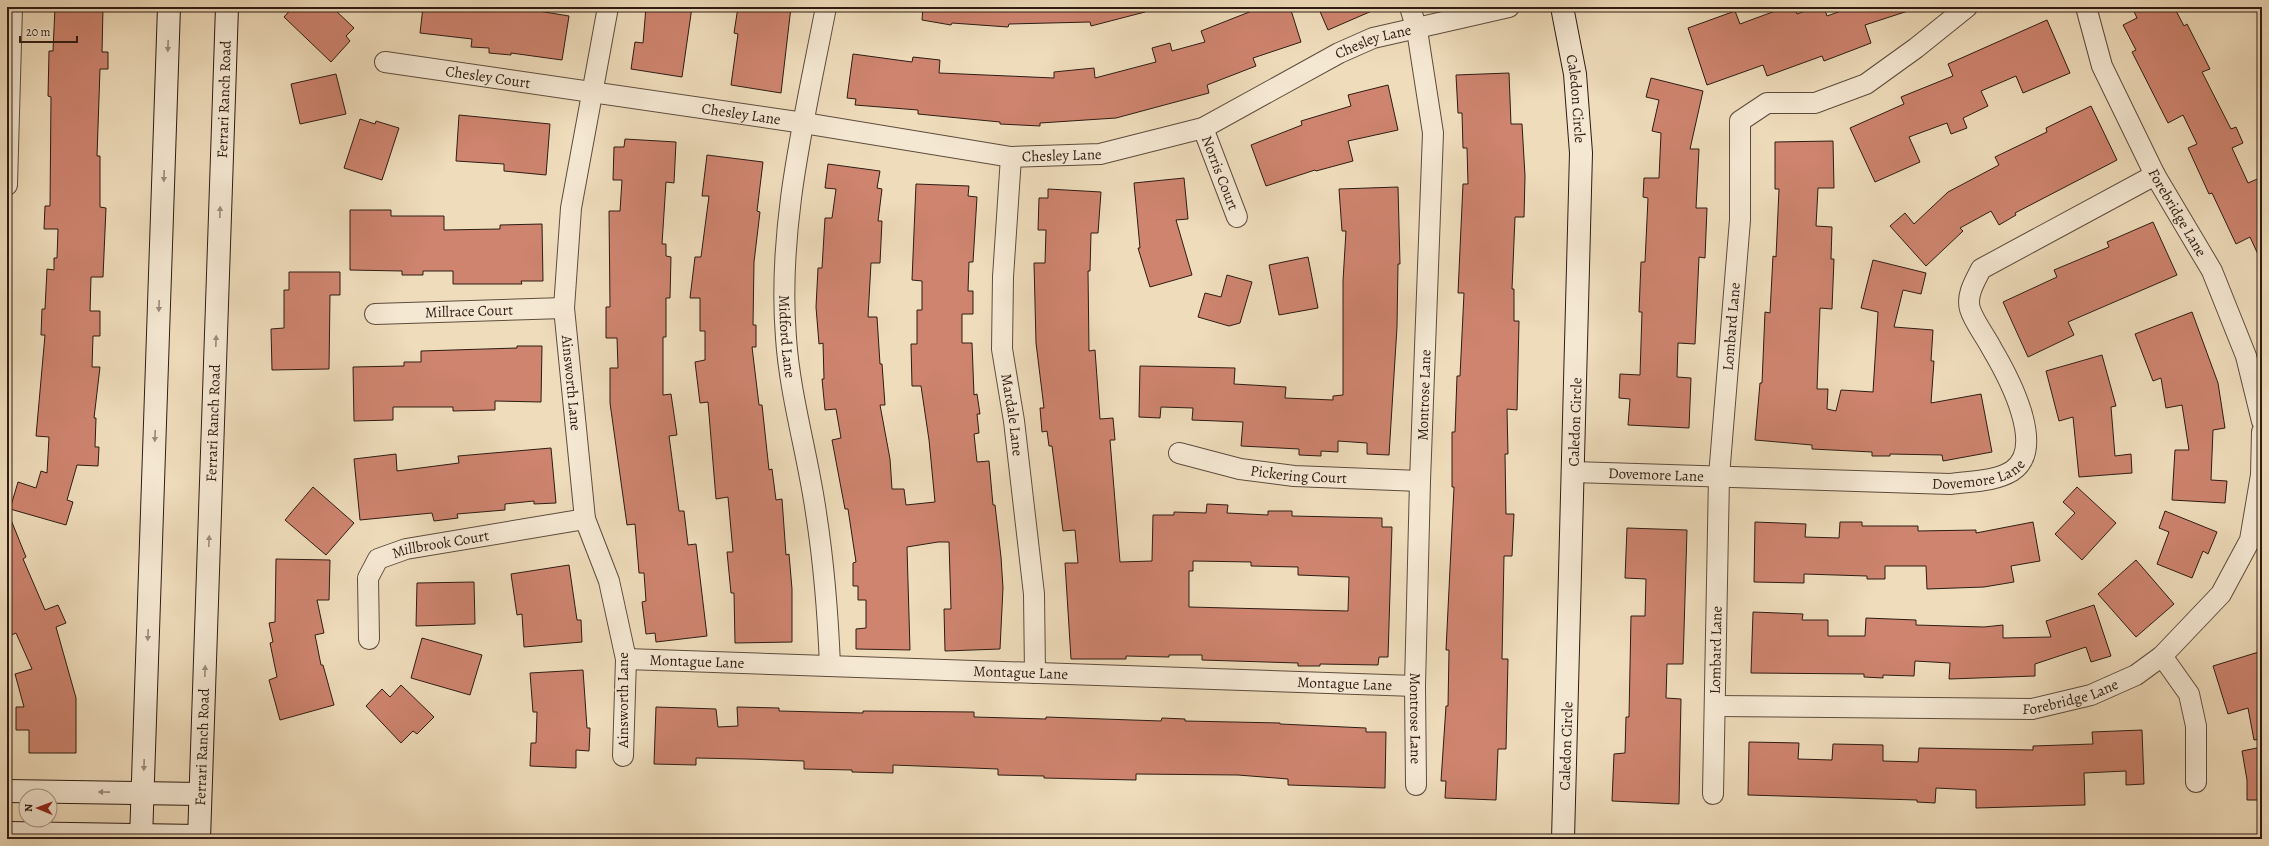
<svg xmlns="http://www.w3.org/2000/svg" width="2269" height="846" viewBox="0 0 2269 846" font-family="Alegreya,serif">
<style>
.building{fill:#ce846f;stroke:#2e1c13;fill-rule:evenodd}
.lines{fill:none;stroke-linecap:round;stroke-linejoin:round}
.street-casing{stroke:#5e4c3d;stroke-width:22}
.secondary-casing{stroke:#2e1c13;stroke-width:24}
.street{stroke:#f5e8d3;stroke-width:20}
.secondary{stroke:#f5e8d3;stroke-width:22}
.oneway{fill:#9b8c7d}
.labels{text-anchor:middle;stroke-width:4;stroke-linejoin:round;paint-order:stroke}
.street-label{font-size:15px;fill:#2e1c13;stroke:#f5e8d3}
</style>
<rect width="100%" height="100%" fill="#efdcbb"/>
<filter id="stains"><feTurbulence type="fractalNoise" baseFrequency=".005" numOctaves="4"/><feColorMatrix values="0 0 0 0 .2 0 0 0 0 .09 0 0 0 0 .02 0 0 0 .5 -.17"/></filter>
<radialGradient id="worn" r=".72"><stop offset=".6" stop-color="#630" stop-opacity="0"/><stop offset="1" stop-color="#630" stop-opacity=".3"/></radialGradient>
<g class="building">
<path d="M55 7H103L102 52H108V69H100L97 156H100V207L106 208 103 277H91L90 311H100V336H93L92 367H100L94 418H96L95 447H99L98 466 77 465 67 500 73 502 66 525 10 509 18 482 36 488 41 471 47 473 49 437 36 436 45 335H41L42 309H45L47 269 54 270V258H57L58 229H44L45 206H50L51 97 48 96 49 51H53Z"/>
<path d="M293 7H332L354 28 346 36 350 41 331 62 284 17Z"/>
<path d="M423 7H514L569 16 562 60 511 53V55L489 53V48L471 47 472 39 420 33Z"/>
<path d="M646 7H692L682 77 631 69 635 42 643 43Z"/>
<path d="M738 7H791L781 93 731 85 738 34 734 33Z"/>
<path d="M923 7H1144L1145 12 1091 26 1090 22 1009 24 1008 27 952 23 951 25 922 20Z"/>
<path d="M1262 7H1290L1301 42 1253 58 1256 66 1207 85 1209 93 1116 118 1040 123V126L1000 124V122L918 114V110L855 105 856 99 847 98 853 54 912 62 913 57 940 60 939 73 1054 78V72L1094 68 1095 78 1156 62 1152 48 1170 43 1172 51 1205 42 1201 31Z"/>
<path d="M1318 7H1381L1328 30Z"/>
<path d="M1786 7H1794L1797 14 1815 7H1824L1827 16 1852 7H1910L1911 10 1865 25 1871 43 1824 61 1822 56 1767 76 1763 65 1707 85 1688 28 1735 11 1740 24Z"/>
<path d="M2132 7H2174L2184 26 2187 24 2210 69 2202 72 2231 129 2236 127 2243 143 2232 148 2248 183 2262 177V263L2250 237 2236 244 2212 193 2209 194 2188 148 2197 144 2183 115 2168 123 2132 52 2136 50 2123 25 2137 18Z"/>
<path d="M2047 20 2070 73 2023 93 2016 76 1981 91 1988 106 1963 118 1967 128 1951 134 1947 123 1909 137 1920 162 1875 182 1850 128 1904 104 1901 97 1953 76 1948 64Z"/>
<path d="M1509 73 1511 124H1522L1525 176 1524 217H1515L1512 289H1514V321H1519L1517 410 1507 409 1508 454H1505L1506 514H1514L1512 556H1504L1502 659H1508L1506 749H1498L1496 800 1445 798 1446 781H1441L1446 706H1448L1449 650H1446L1454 487H1452V432H1455L1457 376H1460L1464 293H1458L1463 184H1468L1467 148H1463L1462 113H1458L1456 75Z"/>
<path d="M336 74 346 114 300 124 291 84Z"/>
<path d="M1651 78 1703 91 1690 149H1699L1696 208H1707L1705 258 1699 257 1695 344 1678 343 1677 377 1691 378 1689 428 1628 425 1630 399 1619 398 1620 374 1640 375 1642 312H1639L1641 262H1645L1648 198 1643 197 1644 178H1659L1661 133 1652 131 1659 100 1646 97Z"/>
<path d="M1388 85 1398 130 1348 141 1353 161 1316 171 1315 170 1266 186 1251 145 1302 125 1301 121 1351 106 1348 95Z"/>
<path d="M2091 106 2117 160 2015 213 2016 215 1999 225 1991 211 1960 228 1963 231 1926 266 1890 226 1905 213 1914 224 1948 192 1999 165 1995 157 2047 132 2046 128Z"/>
<path d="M459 115 550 124 546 175 504 171V164L456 161Z"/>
<path d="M360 119 375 124 376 121 399 128 382 180 344 168Z"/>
<path d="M625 139 676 142 674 183 666 182 662 244H666V256L671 257 670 298H666V337H663V395L671 394 677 435 669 436 679 511H684L688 545 696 544 707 636 656 642 655 633 646 634 642 602 646 601 644 573H639L635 524 627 525 610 403V368H618L617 338H606V307H610L609 211H620L622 180H613L614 147H624Z"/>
<path d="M1833 141 1834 188H1818L1816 226 1832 227 1831 259H1834L1832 309 1820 308 1817 389H1828L1827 409 1836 411 1841 390 1873 392 1878 312 1861 308 1873 260 1926 273 1921 294 1903 290 1894 327 1933 330 1931 361H1934L1931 403 1981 394 1992 452 1943 461 1942 455 1890 454V456H1872V452L1812 449V445L1755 440 1760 383H1762L1765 312 1770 313 1773 256 1776 257 1779 189H1775V142Z"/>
<path d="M707 155 763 162 757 211 760 212 754 262 753 325H756V347H752L759 405H762L769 470 772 469 776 500 782 499 786 555 789 554 792 589V642L735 643 734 593H731L727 552H733L728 497 716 499 708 402 700 403 695 362 705 360V331H700V298H690L695 257H701L709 196H702Z"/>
<path d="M828 164 880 171 877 188 882 189 878 221H882L880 263H871L868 317H877L880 364H882L885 405H880L890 459 892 489H904L906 505 935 502 929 440 921 386H912L911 344H917V310H922V281L912 280 916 184 969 186 968 196 977 197 973 262H969L968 291H973V314H962V343H972L974 395 977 394 980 414H977L979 433 974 434 977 462 989 461 993 505H995L1001 557 1003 588 1000 649 945 651 944 609H951L949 542H938L907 547 910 650 856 649V629L866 628V600H858V586H853V563L856 562 848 509H845L832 440 841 438 836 409 825 410 822 379H824L823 343 819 344 816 307 818 268H822L825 218H832L836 189 825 188Z"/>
<path d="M1184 178 1188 219 1176 220 1192 275 1150 287 1138 248H1140L1134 183Z"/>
<path d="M1398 187 1400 264H1398L1397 327 1389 455 1367 454V443L1338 441V452L1321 451V456L1299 455V449L1241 446 1243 422 1192 420 1193 408 1161 407 1160 418 1139 417 1140 366 1235 368 1234 384 1286 387 1285 398 1333 400V396L1343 395V281L1346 231H1342L1339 189Z"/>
<path d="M1048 189 1101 192 1098 233H1091L1090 271H1088L1089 351 1095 350 1100 419 1113 418 1115 440H1110L1120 562 1152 561 1153 515H1174V512L1206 513 1207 504 1228 505 1227 513 1268 515V511H1292V516L1382 518V527H1392L1388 657H1379L1378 665 1320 664V666H1298V663L1202 660V655H1169V657L1126 656V659H1071L1065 563H1078L1075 530 1063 531 1052 446H1049L1047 431 1042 432 1040 408H1044L1036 343 1034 263H1045L1046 230H1038L1039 198H1048ZM1193 561 1251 562V566L1298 567V575L1349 577 1348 611 1189 607V571H1193Z"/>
<path d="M350 210H391V216H444V230L500 229V225L542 224 543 281H521L522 284H453V271H423V275H402V271L350 270Z"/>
<path d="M2153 222 2177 275 2068 322 2074 335 2028 357 2003 302 2057 277 2054 270 2109 247 2107 242Z"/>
<path d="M1308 257 1318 308 1279 315 1269 265Z"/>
<path d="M289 272H340V295H330L329 369 272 370 271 329 284 328V290H289Z"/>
<path d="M1227 275 1252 282 1240 323 1229 326 1198 317 1205 293 1221 297Z"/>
<path d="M2192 312 2218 383 2225 428 2213 430 2211 480 2227 481 2225 503 2172 500 2175 450H2189L2182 405 2166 408 2161 378 2153 381 2135 334Z"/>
<path d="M517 346H542L541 402 495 401V410L453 411V407H393V420L354 421 353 367 404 366V362H421V351L517 348Z"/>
<path d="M2102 355 2116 406 2111 407 2115 456 2131 454 2132 473 2079 477 2073 417 2059 421 2046 371Z"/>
<path d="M551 448 556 503 534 504V501L505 504V510L457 514 458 518 434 521 432 513 360 520 354 459 396 454 397 471 459 463 458 456Z"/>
<path d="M313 487 354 523 326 555 285 520Z"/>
<path d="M2077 487 2116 523 2082 560 2055 534 2075 513 2063 502Z"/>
<path d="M7 510 26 557 23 559 45 610 58 605 66 623 56 627 76 698V753H29V730H16V707H24L15 674 32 669 16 633 7 637Z"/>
<path d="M2165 511 2217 532 2208 554 2203 551 2192 578 2157 564 2169 532 2159 528Z"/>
<path d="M1755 522 1806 524 1805 537 1839 538 1840 522H1862V526H1918V531L1976 530V533L2033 522 2040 561 2011 566 2014 582 1984 587 1927 589 1926 566H1885V579H1867V576L1804 574V583L1754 582Z"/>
<path d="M1627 528 1687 530 1683 664H1667L1666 698 1681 699 1679 804 1612 801 1614 754 1625 753 1626 717H1629L1631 616H1645L1646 579 1625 578Z"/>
<path d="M276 559 330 560 329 600H317L324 633 315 635 321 665H323L334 705 280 720 269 680 277 677 270 643 273 642 269 623 275 622Z"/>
<path d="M2136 560 2174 604 2136 637 2098 594Z"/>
<path d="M569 565 577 620H581L582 642 524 647 522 614 517 615 511 574Z"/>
<path d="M474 582 475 624 416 626 417 583Z"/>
<path d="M2094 605 2111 656 2091 662 2086 647 2035 664V676L1949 679 1950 663 1915 661 1914 676 1883 675V678L1864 677V674L1751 673 1753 612 1803 614 1802 620H1828V636H1865L1866 618 1916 620V625L1984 627 2003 625V638L2051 637 2046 621Z"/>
<path d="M422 638 482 655 470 695 411 678Z"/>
<path d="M2262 651V739L2254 740 2248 708 2228 714 2213 666Z"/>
<path d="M583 670 587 728H590L589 751 576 750V768L530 766 531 743H536L537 712H533L530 673Z"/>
<path d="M401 685 434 717 417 734 413 731 401 743 366 706 382 689 390 697Z"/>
<path d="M656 707 716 709 718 727 738 726 737 707 779 708V711L863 713V711L974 712V717L1046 719V717L1161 721 1162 718 1185 719V721L1280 723V724L1366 728V732H1386L1385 788 1288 785V779L1238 775 1136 774V780L1044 778V776L998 775V769L893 765V773L852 772V770L804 769V761L747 759 696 758V765L654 764Z"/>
<path d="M2142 730 2144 784 2126 785V771L2084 773 2085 805 1976 808V790L1936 788 1935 803 1917 802V800L1748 795 1749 742 1799 743 1798 759 1832 760 1833 744 1883 745V761L1918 762 1919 748 2033 750V746L2093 744 2092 732Z"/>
<path d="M2262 747V800H2247V780L2242 751Z"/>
</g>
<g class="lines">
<defs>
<g id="street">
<path id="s1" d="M608 7 571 208 564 308 585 519 609 581 626 659 623 756"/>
<path id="s2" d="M826 7C805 116 777 227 786 338 790 397 808 455 816 513 824 564 828 615 830 666"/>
<path id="s3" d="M1410 7 1417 30 1433 133 1420 481 1415 686 1416 785"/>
<path id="s4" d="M2086 7 2102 66 2155 175 2212 271 2246 356 2262 421"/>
<path id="s5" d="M385 62 804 123 1011 157 1100 154 1203 128 1339 53 1373 38 1509 7"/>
<path id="s6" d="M1203 128 1237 217"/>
<path id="s7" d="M1011 157 1003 277 1002 349 1014 421 1034 594 1035 673"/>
<path d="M7 185 12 7"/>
<path id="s8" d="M375 314 564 308"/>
<path id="s9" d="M1179 453 1240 469 1294 476 1420 481"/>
<path id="s10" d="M1573 472 1950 484C1970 481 1994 482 2012 471 2047 448 2008 376 1992 349 1986 337 1974 322 1970 309 1966 295 1975 281 1981 269L2155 175"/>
<path id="s11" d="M369 639 368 578 378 559 406 549 585 519"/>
<path d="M2162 656 2189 694 2196 726V782"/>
<path id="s12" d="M626 659 1415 686"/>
<path id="s13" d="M1715 706 2032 709 2091 695 2136 675 2162 656 2221 594 2250 540 2261 475 2262 432"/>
<path id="s14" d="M1713 794 1719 476 1740 220V121L1767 103H1815L1866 84 1916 48 1967 7"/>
</g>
<g id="secondary">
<path id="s15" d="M1562 7 1575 74 1581 153 1563 839"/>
<path d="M7 791 200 794"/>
<path d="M7 833 199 836"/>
<path d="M141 839 169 7"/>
<path id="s16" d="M199 839 227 7"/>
</g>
</defs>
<use href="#street" class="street-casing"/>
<use href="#secondary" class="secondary-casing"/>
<use href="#street" class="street"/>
<use href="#secondary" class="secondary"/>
</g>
<defs><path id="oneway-solid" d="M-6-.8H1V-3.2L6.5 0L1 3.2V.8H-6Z"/></defs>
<g class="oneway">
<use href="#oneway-solid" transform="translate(168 46) rotate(92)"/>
<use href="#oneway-solid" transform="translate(164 176) rotate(92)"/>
<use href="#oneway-solid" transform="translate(220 212) rotate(-88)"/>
<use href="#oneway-solid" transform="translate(159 306) rotate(92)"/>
<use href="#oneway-solid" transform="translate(216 341) rotate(-88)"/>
<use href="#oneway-solid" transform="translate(155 436) rotate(92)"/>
<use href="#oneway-solid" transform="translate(209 541) rotate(-88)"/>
<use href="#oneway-solid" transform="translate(148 635) rotate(92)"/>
<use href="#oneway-solid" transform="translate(205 671) rotate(-88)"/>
<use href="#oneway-solid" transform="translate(144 765) rotate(92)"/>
<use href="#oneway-solid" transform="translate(104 792) rotate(-179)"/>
</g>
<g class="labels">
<g class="street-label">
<text dy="5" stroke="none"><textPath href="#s5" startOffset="1020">Chesley Lane</textPath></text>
<text dy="5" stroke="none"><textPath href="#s5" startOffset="104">Chesley Court</textPath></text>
<text dy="5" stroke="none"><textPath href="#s16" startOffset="740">Ferrari Ranch Road</textPath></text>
<text dy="5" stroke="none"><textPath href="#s15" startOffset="93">Caledon Circle</textPath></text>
<text dy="5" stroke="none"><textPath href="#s5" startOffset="360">Chesley Lane</textPath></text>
<text dy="5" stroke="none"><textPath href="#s5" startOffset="684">Chesley Lane</textPath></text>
<text dy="5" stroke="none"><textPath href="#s6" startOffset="48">Norris Court</textPath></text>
<text dy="5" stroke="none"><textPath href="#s4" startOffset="226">Forebridge Lane</textPath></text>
<text dy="5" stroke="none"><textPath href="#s8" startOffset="94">Millrace Court</textPath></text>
<text dy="5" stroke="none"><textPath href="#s14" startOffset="468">Lombard Lane</textPath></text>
<text dy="5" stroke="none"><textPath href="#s2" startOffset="333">Midford Lane</textPath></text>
<text dy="5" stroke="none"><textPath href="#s1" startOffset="380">Ainsworth Lane</textPath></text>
<text transform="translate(1424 395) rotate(-88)" y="5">Montrose Lane</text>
<text dy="5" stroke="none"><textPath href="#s7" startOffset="259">Mardale Lane</textPath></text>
<text transform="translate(1575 422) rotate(-88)" y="5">Caledon Circle</text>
<text dy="5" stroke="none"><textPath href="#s16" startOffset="416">Ferrari Ranch Road</textPath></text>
<text dy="5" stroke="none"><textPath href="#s10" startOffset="407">Dovemore Lane</textPath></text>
<text dy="5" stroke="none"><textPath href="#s9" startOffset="122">Pickering Court</textPath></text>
<text dy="5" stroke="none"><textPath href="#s10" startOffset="83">Dovemore Lane</textPath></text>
<text dy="5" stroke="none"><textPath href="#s11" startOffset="147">Millbrook Court</textPath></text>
<text dy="5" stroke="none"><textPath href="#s14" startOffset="144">Lombard Lane</textPath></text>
<text dy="5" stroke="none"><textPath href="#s12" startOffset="71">Montague Lane</textPath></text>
<text dy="5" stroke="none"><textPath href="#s12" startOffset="395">Montague Lane</textPath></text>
<text dy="5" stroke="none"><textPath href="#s12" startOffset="719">Montague Lane</textPath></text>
<text dy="5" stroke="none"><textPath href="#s13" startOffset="357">Forebridge Lane</textPath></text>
<text transform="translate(623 700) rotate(-90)" y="5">Ainsworth Lane</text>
<text dy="5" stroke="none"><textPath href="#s3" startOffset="714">Montrose Lane</textPath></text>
<text transform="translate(1566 746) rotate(-88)" y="5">Caledon Circle</text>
<text dy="5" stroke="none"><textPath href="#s16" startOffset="92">Ferrari Ranch Road</textPath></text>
</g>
</g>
<rect width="2269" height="846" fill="none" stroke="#efdcbb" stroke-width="24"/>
<rect x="8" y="8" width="2253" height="830" fill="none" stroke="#2e1c13" stroke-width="2"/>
<rect x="12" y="12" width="2245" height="822" fill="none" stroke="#2e1c13"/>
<g transform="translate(38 808) rotate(271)"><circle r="19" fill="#f5e8d3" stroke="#a59686"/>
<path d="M0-3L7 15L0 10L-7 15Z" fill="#8f2418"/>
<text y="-6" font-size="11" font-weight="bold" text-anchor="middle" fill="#2e1c13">N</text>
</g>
<path d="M20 36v6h57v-6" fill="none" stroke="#2e1c13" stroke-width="2"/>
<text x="26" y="36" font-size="12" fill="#2e1c13" stroke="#f5e8d3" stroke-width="3" paint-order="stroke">20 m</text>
<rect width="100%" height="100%" filter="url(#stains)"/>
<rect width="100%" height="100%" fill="url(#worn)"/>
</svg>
